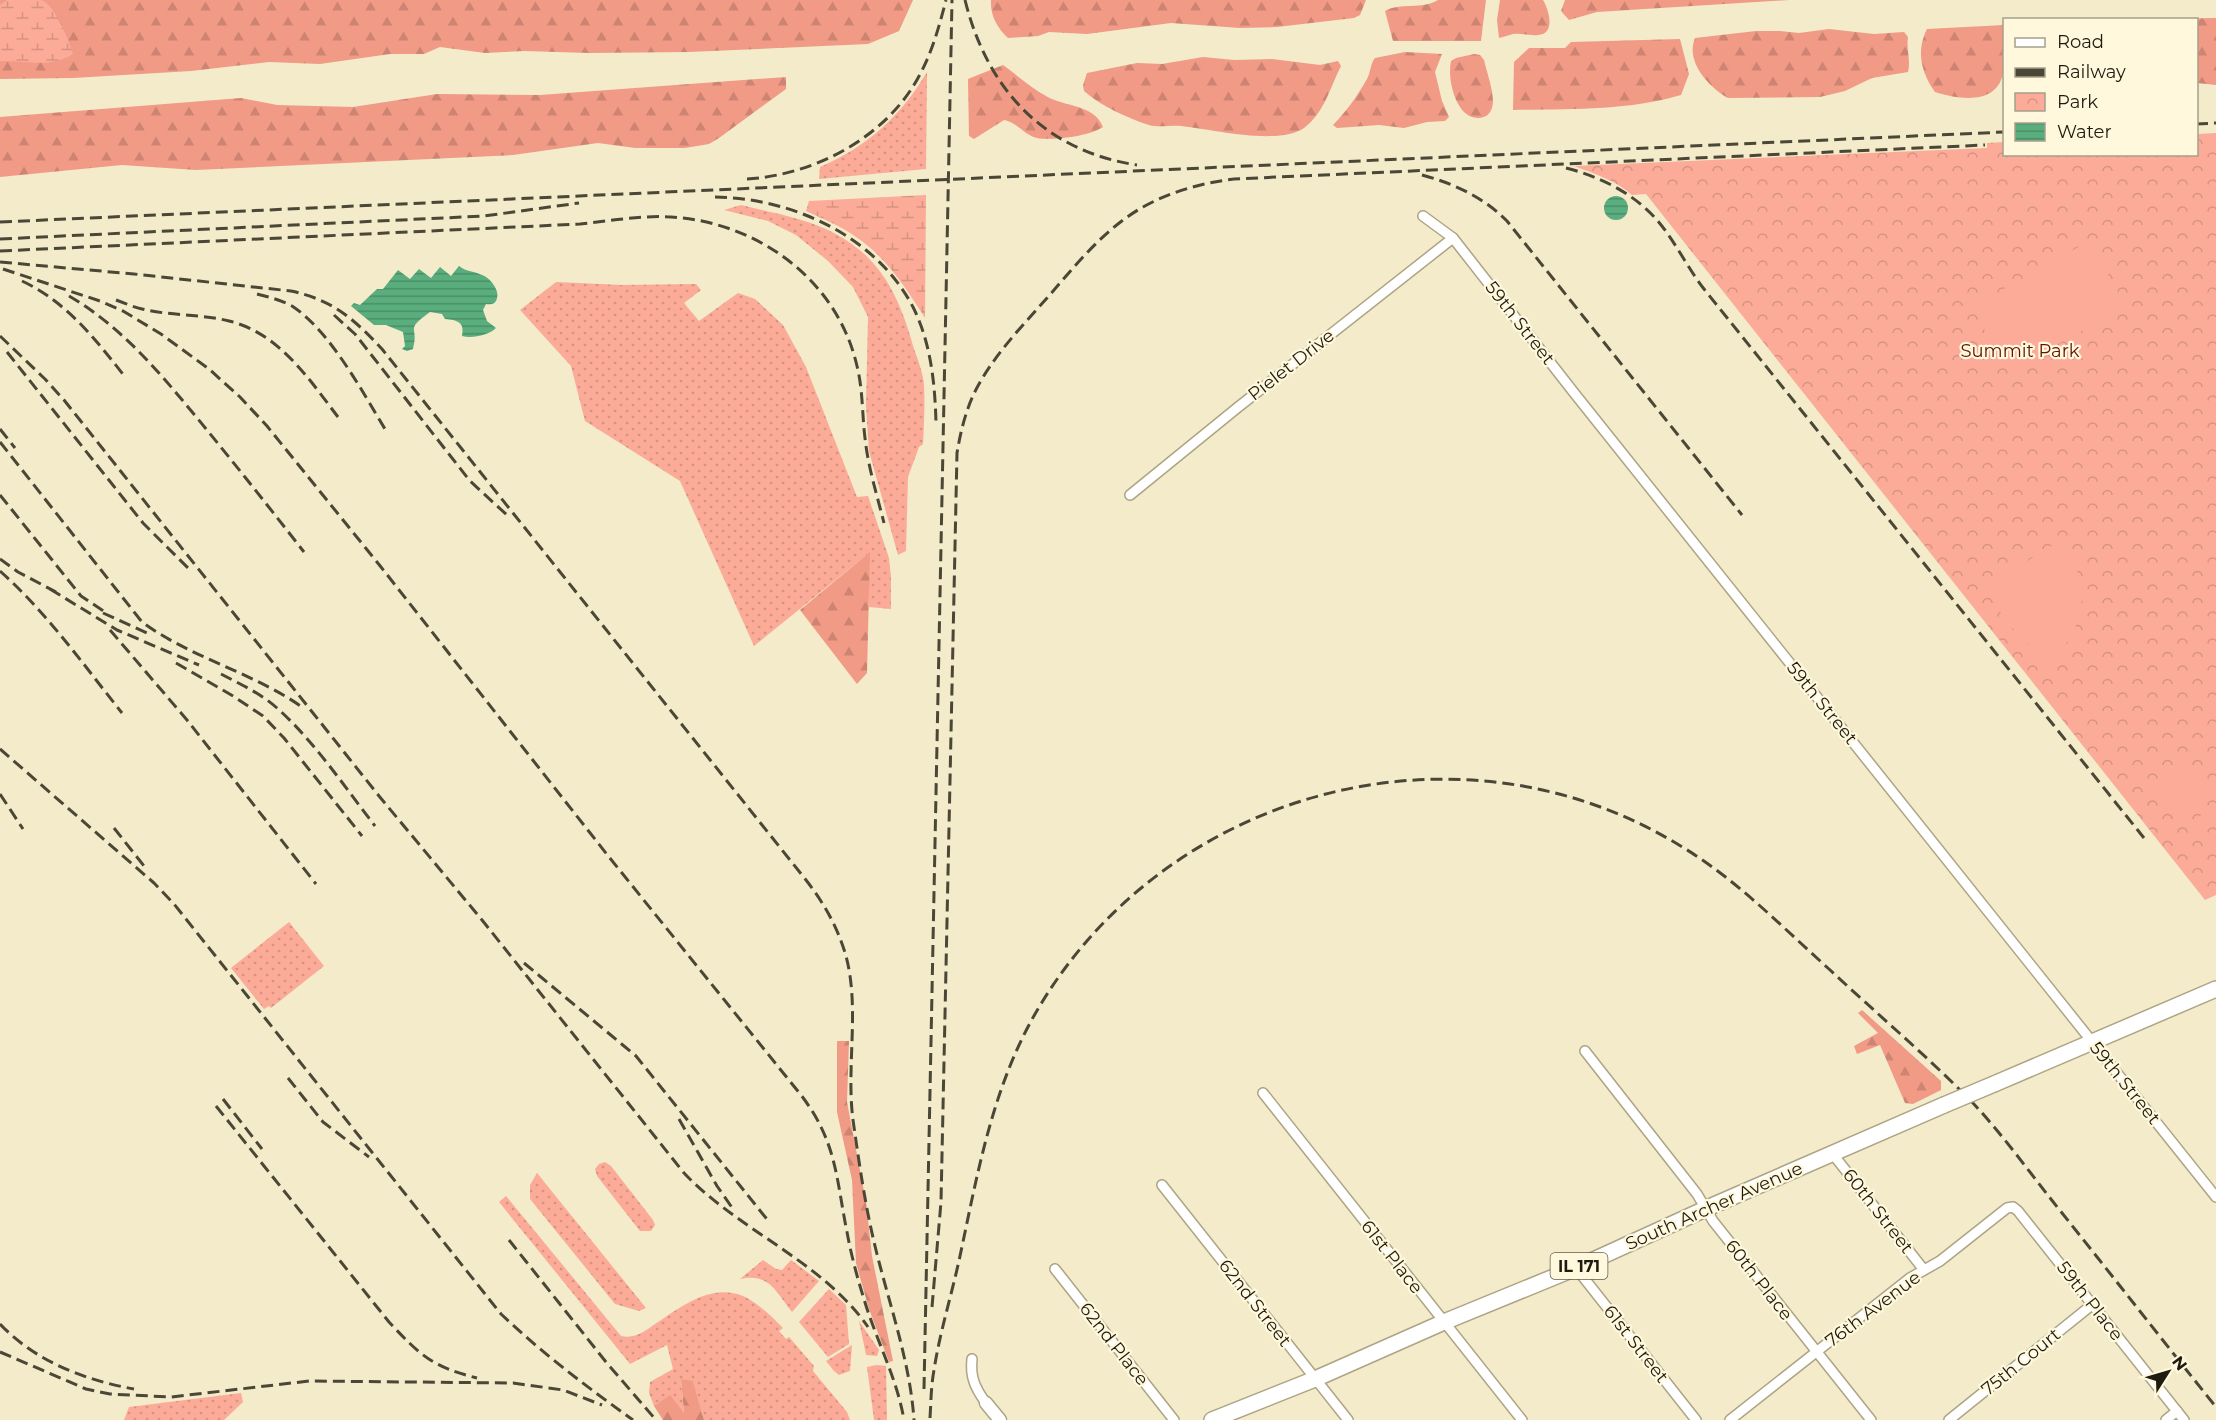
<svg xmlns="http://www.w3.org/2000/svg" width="2216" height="1420" viewBox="0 0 2216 1420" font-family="Montserrat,sans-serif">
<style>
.grass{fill:url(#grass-dots)}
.forest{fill:url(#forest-firs)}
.wetland{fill:url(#wetland-marsh)}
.park{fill:url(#park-crowns)}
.pitch{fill:#fbab98}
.water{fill:url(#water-rules)}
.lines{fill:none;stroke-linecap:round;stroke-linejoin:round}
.minor-casing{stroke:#ada485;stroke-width:12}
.tertiary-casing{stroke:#ada485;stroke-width:15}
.primary-casing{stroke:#ada485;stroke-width:18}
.minor{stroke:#fff;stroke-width:9}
.tertiary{stroke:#fff;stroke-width:12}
.primary{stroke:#fff;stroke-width:15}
.rail{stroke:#4b4736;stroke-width:3;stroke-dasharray:12 6;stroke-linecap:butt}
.primary-bridge-casing{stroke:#ada485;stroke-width:18;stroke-linecap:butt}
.primary-bridge{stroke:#fff;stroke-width:15}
.labels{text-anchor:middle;stroke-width:4.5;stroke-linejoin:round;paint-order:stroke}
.shield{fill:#fff8dd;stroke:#625e4d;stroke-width:1.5}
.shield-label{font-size:16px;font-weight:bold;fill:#1f1c0f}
.street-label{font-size:18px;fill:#1f1c0f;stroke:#fff8dd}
.park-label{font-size:18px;fill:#601402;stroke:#fff8dd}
</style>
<defs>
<pattern id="grass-dots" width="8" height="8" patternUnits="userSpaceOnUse" patternTransform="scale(1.5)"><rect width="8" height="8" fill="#fbab98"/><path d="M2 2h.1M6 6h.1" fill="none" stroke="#d79382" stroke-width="1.8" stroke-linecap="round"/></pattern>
<pattern id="forest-firs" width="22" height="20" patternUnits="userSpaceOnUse" patternTransform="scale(1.5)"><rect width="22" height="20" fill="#f19a85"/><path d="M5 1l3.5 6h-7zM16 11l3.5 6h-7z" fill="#ce8472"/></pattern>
<pattern id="wetland-marsh" width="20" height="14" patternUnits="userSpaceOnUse" patternTransform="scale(1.5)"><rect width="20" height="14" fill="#fbab98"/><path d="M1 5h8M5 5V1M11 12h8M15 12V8" fill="none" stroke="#d79382"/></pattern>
<pattern id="park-crowns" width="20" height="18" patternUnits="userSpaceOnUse" patternTransform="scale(1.5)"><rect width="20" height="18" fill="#fbab98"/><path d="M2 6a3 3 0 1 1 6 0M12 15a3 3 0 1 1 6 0" fill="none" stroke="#d79382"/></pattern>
<pattern id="water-rules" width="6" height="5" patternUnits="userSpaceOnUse" patternTransform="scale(1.5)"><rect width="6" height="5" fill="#5aae7e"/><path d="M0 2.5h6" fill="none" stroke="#4a8d66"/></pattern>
</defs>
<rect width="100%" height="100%" fill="#f3ebc9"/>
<g class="grass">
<path d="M927 72 926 169 819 179 820 167C868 146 900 117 927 72Z"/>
<path d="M741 205C772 213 805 218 834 233 882 258 900 298 914 349 918 360 923 373 924 385 925 404 924 425 923 444L919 447 908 477 906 551 898 555 869 451 866 406 868 317 853 287 828 261 796 235 768 221 724 210Z"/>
<path d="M556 282 622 285 696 284 701 290 684 303 699 321 738 293 755 299 783 325 806 367 857 497 868 496 889 558 891 577V609L869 607V553L754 646 680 481 585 421 571 366 520 310Z"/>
<path d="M289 922 324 966 271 1008 269 1006 264 1009 231 968Z"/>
<path d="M605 1162 611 1166 653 1220 655 1225 651 1231H640L597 1176 595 1169 599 1164Z"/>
<path d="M537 1173 646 1308 639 1311 615 1304 530 1199V1185Z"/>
<path d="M506 1196 621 1336C636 1339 645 1331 658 1322 682 1306 712 1283 743 1296 758 1303 771 1316 783 1328L779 1331 786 1339 789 1337 814 1366 813 1371 847 1412 850 1420H704L693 1382 681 1379 684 1414 670 1396 654 1406 649 1393 650 1382 673 1369 667 1345 630 1364 499 1202Z"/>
<path d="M763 1260 776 1269 782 1270 791 1260 819 1281 792 1312C775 1291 770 1273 740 1279Z"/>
<path d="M829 1289 846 1305 849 1344 828 1357 799 1322Z"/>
<path d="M859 1321 879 1350 877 1356 866 1355Z"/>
<path d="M852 1345 850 1371 839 1375 834 1371 826 1361Z"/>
<path d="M877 1365 886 1366 887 1420H874L867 1367Z"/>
<path d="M241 1393 243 1402 224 1420H124L129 1407Z"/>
</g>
<g class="forest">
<path d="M0 0H913L899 31 868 44 689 52 589 53 524 51 485 53 440 47 424 54H390L320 64 269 62 191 71 73 78 0 79Z"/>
<path d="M991 0H1366L1360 15 1354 18 1277 27 1240 28 1171 23 1087 34 1049 32 1038 36 1008 38C997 28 990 15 991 0Z"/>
<path d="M1438 0H1486L1481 41H1393L1385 11C1401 2 1421 10 1438 0Z"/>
<path d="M1500 0H1543C1549 10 1556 34 1538 35 1530 36 1521 33 1513 34 1509 35 1504 37 1499 38L1497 20Z"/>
<path d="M1565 0H1789L1597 12 1569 20 1561 11Z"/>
<path d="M2216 18V85L2197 83 2196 20 2156 19Z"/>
<path d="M2004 25C2005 39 2006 54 2004 68 2000 106 1961 100 1935 92 1921 72 1916 51 1927 29Z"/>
<path d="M1829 29 1874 34 1904 32 1908 37C1906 49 1911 60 1908 72L1872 78 1845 91 1820 97 1728 98C1709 87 1685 62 1695 38L1756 31H1780L1799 33Z"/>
<path d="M1680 39 1689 74 1681 95C1627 111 1568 109 1513 110L1514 62 1529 48H1565L1571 42Z"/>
<path d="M1405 52 1442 54 1435 72 1442 101 1449 117 1445 121 1427 122 1404 128 1379 125 1337 128 1333 125C1346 112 1358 95 1367 79 1371 72 1370 64 1375 58Z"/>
<path d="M1474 54 1480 55 1484 60C1487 73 1493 89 1493 102 1492 123 1469 122 1460 107 1452 95 1448 75 1451 61L1456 58Z"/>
<path d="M1203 57 1234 60 1272 59 1320 65 1338 61 1341 66C1330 88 1324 113 1304 128 1278 146 1211 129 1181 126 1171 125 1159 128 1149 125 1127 118 1101 106 1084 91L1083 85 1087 73 1137 63 1162 64Z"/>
<path d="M1003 65C1017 75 1031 88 1046 96 1064 107 1094 104 1103 127 1090 136 1052 141 1037 138 1025 136 1017 122 1004 120L974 139 969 136 968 79Z"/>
<path d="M786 77V89L719 138 709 144 685 148H635L598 143 513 155 196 170 122 165 0 177V117L241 98 277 105 353 107 437 94 540 95Z"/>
<path d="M870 552 867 673 857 684 800 610Z"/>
<path d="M1862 1010 1941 1081V1090L1913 1104 1905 1103 1880 1045 1857 1054 1854 1046 1878 1033 1858 1013Z"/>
<path d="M837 1041H849L847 1102 866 1202 872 1256 893 1361 889 1362 869 1309 856 1263 852 1180 837 1112Z"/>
<path d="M681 1379 693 1381 704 1420H663L654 1406 670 1395 684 1413Z"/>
</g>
<g class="wetland">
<path d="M7 0C17 0 32 0 41 0 55 4 69 41 73 54 50 69 26 60 0 61V5Z"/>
<path d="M926 195 925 318C906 288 886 257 856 237 841 226 823 219 806 211L809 201Z"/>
</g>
<path class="park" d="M2216 133V895L2205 900 1646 194 1632 195C1615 180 1595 174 1574 166L1987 148V143L2004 142V154H2196L2197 134Z"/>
<g class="pitch">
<path d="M2089 241 2126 306 2008 372 1972 307Z"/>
<path d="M2060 541C2093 583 2088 626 2049 663L2006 622 1992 598C1995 577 2042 552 2060 541Z"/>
<path d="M2187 763 2210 793 2181 817 2157 787Z"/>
<path d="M2215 804 2216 822 2200 835 2190 824Z"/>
</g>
<g class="water">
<circle cx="1616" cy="208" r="12"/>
<path d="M459 266C467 272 474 271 482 275 489 277 500 290 497 298 496 304 491 305 486 304L483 310 487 321 496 328C489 335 472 339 462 336 465 322 457 320 445 319L442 314 430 312C403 332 420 325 413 349L407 351 402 349 405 346 403 332 386 325H374L351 306 354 303 360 305 377 289H383L398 270 410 279 419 269 431 278 440 267 451 276Z"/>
</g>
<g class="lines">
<defs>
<g id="minor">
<path d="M1423 216 1453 238 1575 394 2216 1197"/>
<path d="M1130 495 1237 408 1453 238"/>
<path d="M1585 1051 1697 1194 1713 1221 1871 1420"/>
<path d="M1263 1093 1522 1420"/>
<path d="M1832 1153 1924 1270"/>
<path d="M1162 1185 1348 1420"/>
<path d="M1576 1268 1696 1420"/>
<path d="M1055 1269 1174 1420"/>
<path d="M972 1359C970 1377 975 1388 986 1403"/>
<path d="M1730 1420 1910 1278 1940 1261 2007 1208 2013 1207 2018 1211 2184 1420"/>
<path d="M1949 1420 2093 1304"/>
<path d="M2166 1420 2177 1411"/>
</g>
<path id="tertiary" d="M986 1403 1000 1420"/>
<g id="primary">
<path d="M1994 1084 2216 989"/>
<path d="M1212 1420 1315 1379 1444 1322 1576 1268 1714 1205 1944 1105"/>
</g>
</defs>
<use href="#minor" class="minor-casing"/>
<use href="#tertiary" class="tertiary-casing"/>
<use href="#primary" class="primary-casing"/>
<use href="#minor" class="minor"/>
<use href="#tertiary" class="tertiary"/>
<use href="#primary" class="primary"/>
<g class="rail">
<path d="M965 0C987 89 1044 151 1137 165"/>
<path d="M2196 124 2216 123"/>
<path d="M1566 168C1601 177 1633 193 1657 220 1675 241 1687 267 1704 289L2144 838"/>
<path d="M1422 175C1455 184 1483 197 1507 221L1742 515"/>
<path d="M747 179C814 175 885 138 918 78 932 53 939 27 946 0"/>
<path d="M715 197C792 198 876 236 913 307 931 343 935 384 936 423"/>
<path d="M0 222 2004 132"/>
<path d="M0 239 484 216 579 203"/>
<path d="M0 251 580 224C610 221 641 215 671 217 757 222 837 279 857 366 863 390 862 414 865 438 868 467 877 495 884 523"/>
<path d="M0 262 134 274 291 291C333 300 354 319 382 349L806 880C824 903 838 928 846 956 860 1009 846 1066 853 1120 859 1162 865 1205 875 1246 889 1304 910 1361 914 1420"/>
<path d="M3 269 100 301 123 311 161 334 209 369 240 397 267 426 381 567 609 857 801 1095C837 1142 836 1178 847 1232 851 1254 857 1277 864 1299 876 1340 897 1378 904 1420"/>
<path d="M22 281C67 302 96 340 126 378"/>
<path d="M257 294C269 297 281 300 292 306 330 331 362 391 385 429"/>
<path d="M69 296C122 327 159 372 198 419 234 463 269 507 304 552"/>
<path d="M116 300C125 303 133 307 142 309 171 316 201 314 229 321 279 333 309 379 338 417"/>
<path d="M334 315 355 334 470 481 508 516"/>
<path d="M0 336 45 379 64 400 379 796 482 920 684 1173C739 1231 822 1261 868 1327"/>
<path d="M7 352 143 523 190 570"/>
<path d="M0 429 15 448"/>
<path d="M0 442 142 622C191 658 252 672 302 707"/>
<path d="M0 495 81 596 108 614"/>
<path d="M0 559 18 572 56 592"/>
<path d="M0 571C47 613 83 664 122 713"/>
<path d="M50 589 117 630 199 665"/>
<path d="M103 613 149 634"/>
<path d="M110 630 187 720 316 884"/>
<path d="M176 663 233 696 263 716 284 738 362 836"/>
<path d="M221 674C240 684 260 693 277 708 314 741 344 786 375 826"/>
<path d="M0 749 154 883 174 904 501 1314C542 1353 587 1387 633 1420"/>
<path d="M0 794 23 829"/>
<path d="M114 828 144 866"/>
<path d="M524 963 636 1056 770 1223"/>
<path d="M288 1078 323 1122 369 1157"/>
<path d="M223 1099 262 1149"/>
<path d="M216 1106 389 1322C420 1355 432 1367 477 1378"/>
<path d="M679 1119 717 1186 733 1209"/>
<path d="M509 1240 606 1362 656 1420"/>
<path d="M932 1307 941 1202 957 453C961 429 967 405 979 384 997 352 1023 325 1047 298 1076 265 1104 229 1143 207 1172 191 1202 183 1234 179L1985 145"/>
<path d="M0 1324C35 1361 84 1380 134 1389"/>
<path d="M0 1352 86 1389 110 1394 171 1397 309 1381 513 1383 563 1390 602 1405"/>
<path d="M924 1389 952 0"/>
<path d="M930 1418C931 1402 931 1386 934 1370 940 1331 952 1294 960 1256 977 1176 991 1096 1030 1023 1155 793 1454 708 1679 845 1735 878 1781 926 1829 969 1876 1013 1927 1056 1972 1102 2003 1135 2030 1173 2058 1208 2111 1274 2163 1341 2216 1407"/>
</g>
<defs>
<path id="primary-bridge" d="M1944 1105 1994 1084"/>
</defs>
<use href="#primary-bridge" class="primary-bridge-casing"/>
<use href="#primary-bridge" class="primary-bridge"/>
</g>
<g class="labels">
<rect class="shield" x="1550.5" y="1253" width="57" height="26" rx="4.5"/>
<g class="shield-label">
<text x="1579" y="1272">IL 171</text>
</g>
<g class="street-label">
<text transform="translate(1520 323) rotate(52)" y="6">59th Street</text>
<text transform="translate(1291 365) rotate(-38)" y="6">Pielet Drive</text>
<text transform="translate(1822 703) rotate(51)" y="6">59th Street</text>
<text transform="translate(2125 1083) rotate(51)" y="6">59th Street</text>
<text transform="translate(1714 1206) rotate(-24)" y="6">South Archer Avenue</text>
<text transform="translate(1878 1211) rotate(52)" y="6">60th Street</text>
<text transform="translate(1392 1257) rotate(52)" y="6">61st Place</text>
<text transform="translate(1759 1280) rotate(52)" y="6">60th Place</text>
<text transform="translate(2090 1301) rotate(52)" y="6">59th Place</text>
<text transform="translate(1255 1303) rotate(52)" y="6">62nd Street</text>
<text transform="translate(1873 1309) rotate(-37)" y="6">76th Avenue</text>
<text transform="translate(1114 1344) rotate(52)" y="6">62nd Place</text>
<text transform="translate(1636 1344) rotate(52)" y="6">61st Street</text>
<text transform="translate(2021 1362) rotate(-39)" y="6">75th Court</text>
</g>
<g class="park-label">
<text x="2020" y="357">Summit Park</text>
</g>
</g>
<rect x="2003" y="18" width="195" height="138" fill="#fff8dd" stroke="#a5a08b" stroke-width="1.5"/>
<rect x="2015" y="38" width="30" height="9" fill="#ffffff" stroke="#a5a08b" stroke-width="1.5"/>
<text x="2057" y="48" font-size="18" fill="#1f1c0f">Road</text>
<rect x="2015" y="68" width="30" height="9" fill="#4b4736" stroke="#a5a08b" stroke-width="1.5"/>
<text x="2057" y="78" font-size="18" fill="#1f1c0f">Railway</text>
<rect x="2015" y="93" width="30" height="18" fill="url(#park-crowns)" stroke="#a5a08b" stroke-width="1.5"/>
<text x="2057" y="108" font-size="18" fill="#1f1c0f">Park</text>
<rect x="2015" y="123" width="30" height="18" fill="url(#water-rules)" stroke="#a5a08b" stroke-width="1.5"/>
<text x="2057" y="138" font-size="18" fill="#1f1c0f">Water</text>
<g transform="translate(2168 1372) rotate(53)" stroke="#fff8dd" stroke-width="4.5" paint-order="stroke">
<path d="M0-4.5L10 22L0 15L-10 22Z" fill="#1f1c0f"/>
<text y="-9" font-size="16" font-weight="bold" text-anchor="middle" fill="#1f1c0f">N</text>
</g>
</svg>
